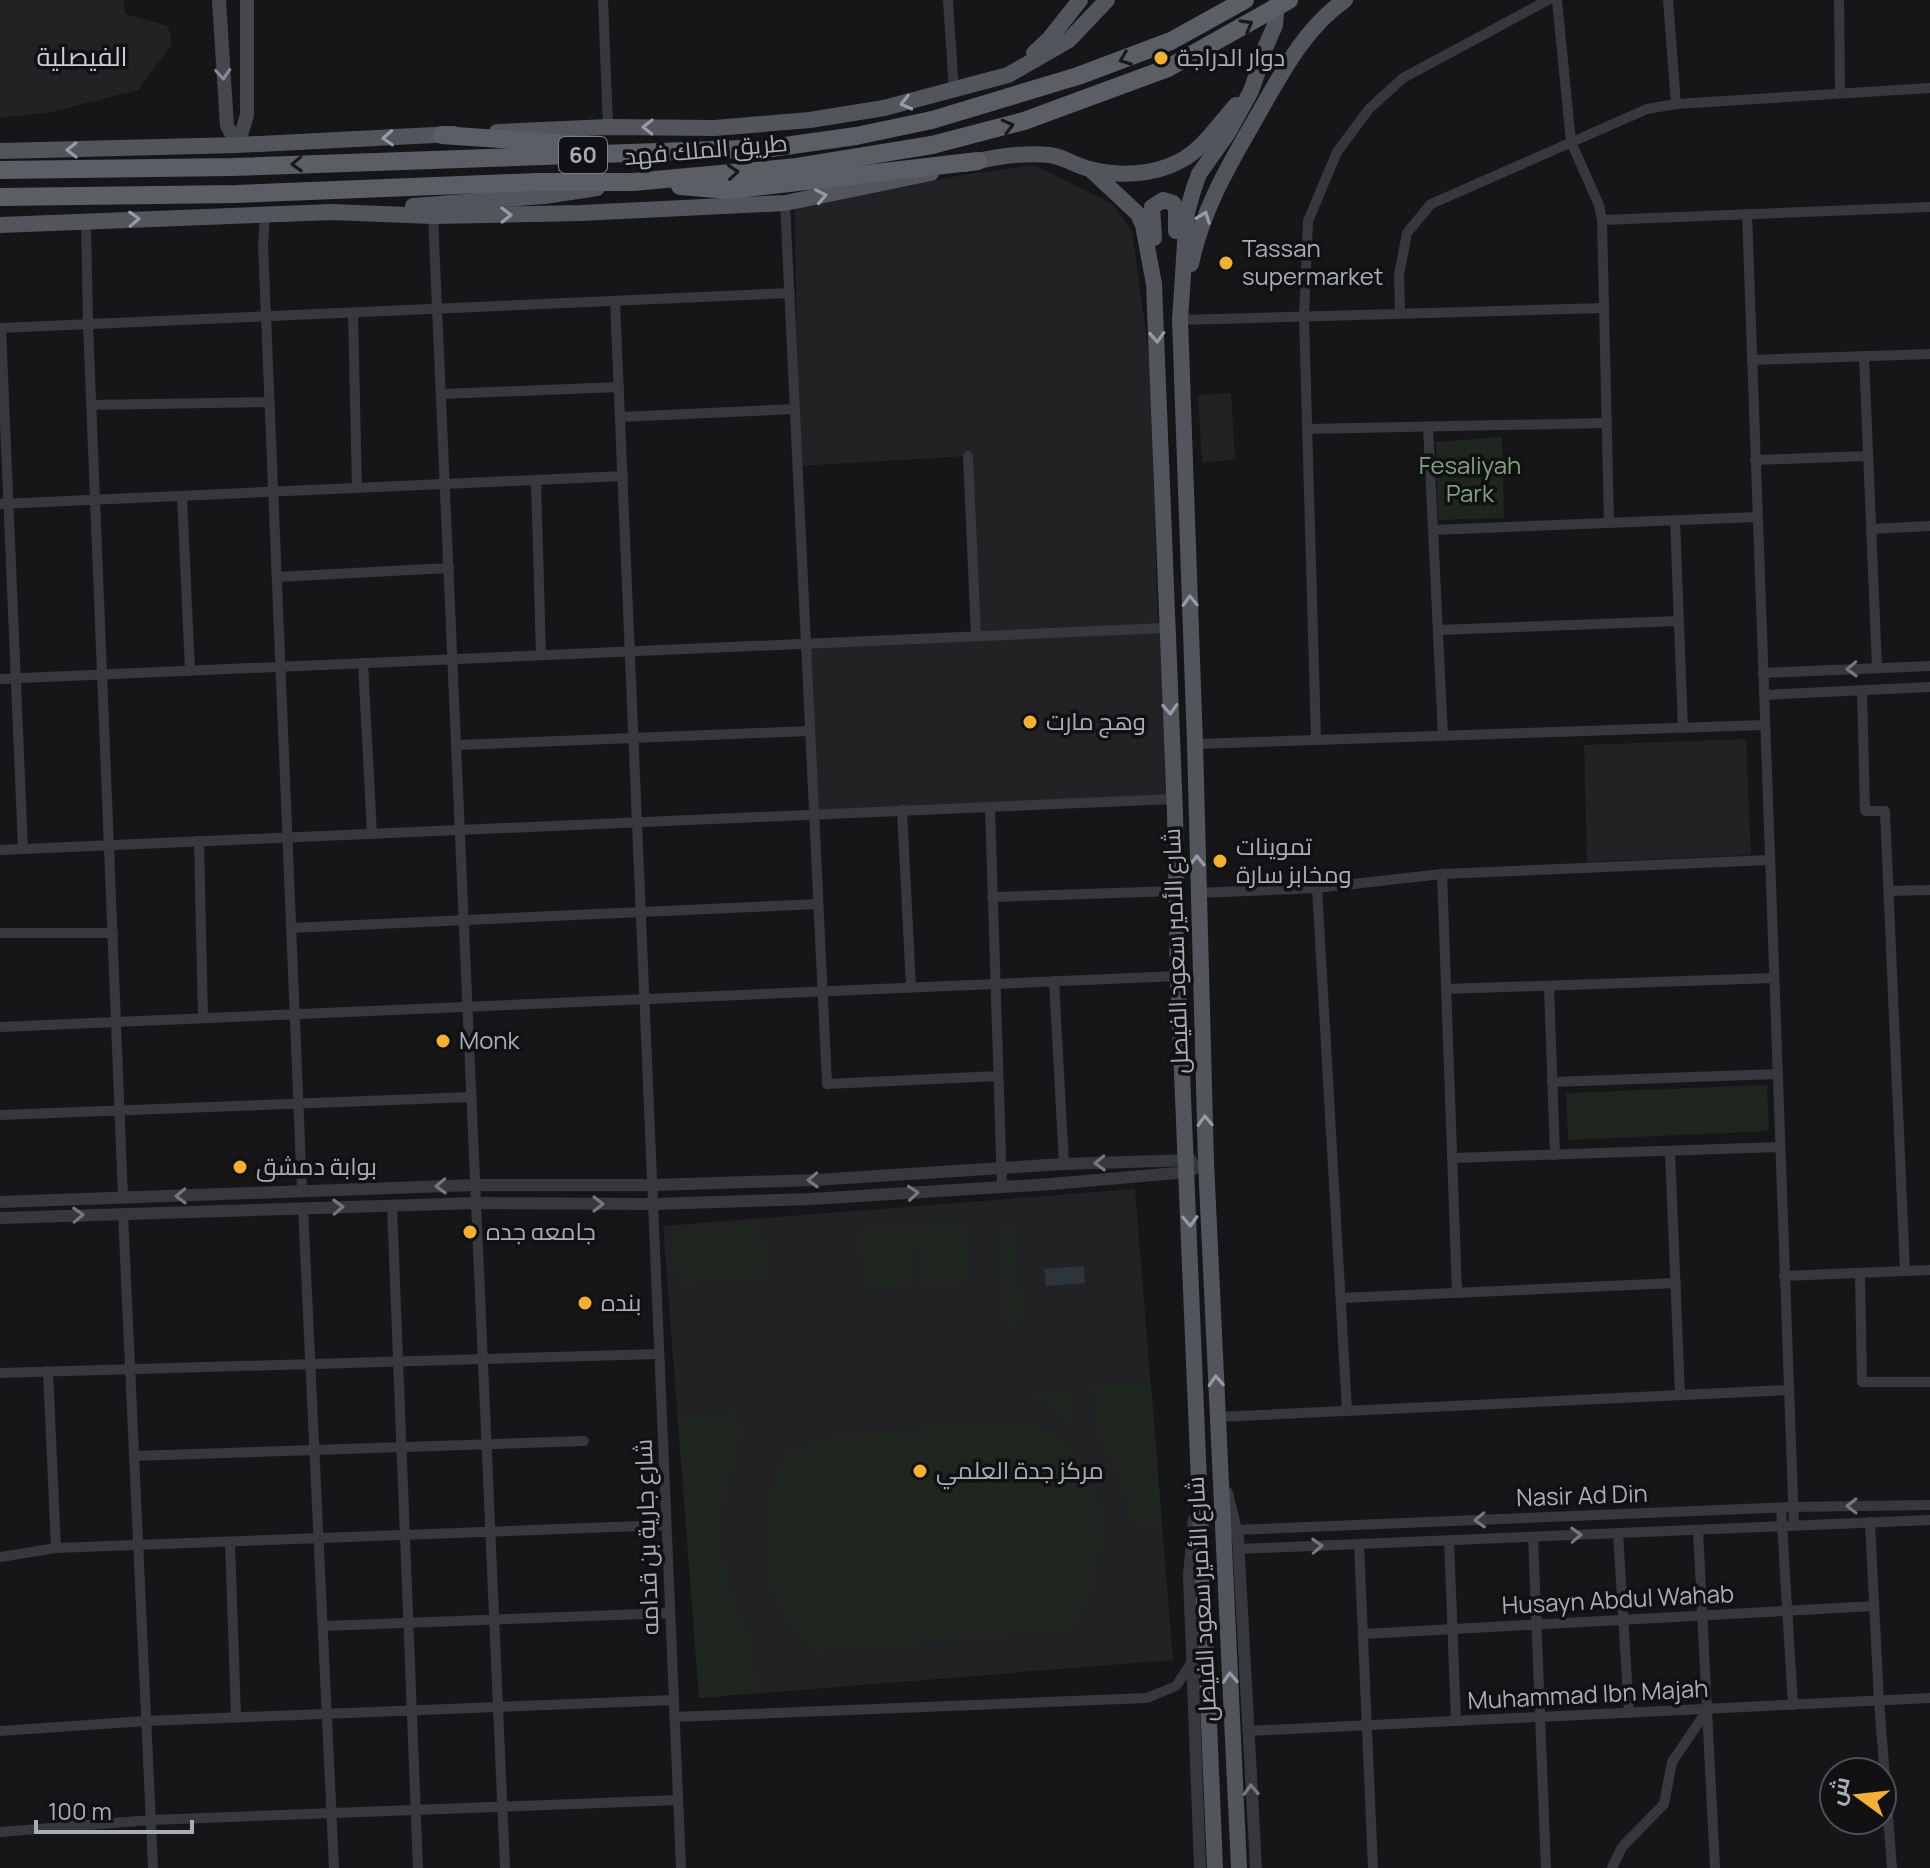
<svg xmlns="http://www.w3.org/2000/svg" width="1930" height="1868" viewBox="0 0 1930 1868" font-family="Manrope,Cairo,sans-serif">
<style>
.built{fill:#222225}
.green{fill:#1e261f}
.water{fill:#2c353c}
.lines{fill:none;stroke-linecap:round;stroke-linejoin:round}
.minor{stroke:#37383d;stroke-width:10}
.tertiary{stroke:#37383d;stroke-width:12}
.secondary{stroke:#45474d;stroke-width:14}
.primary{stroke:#53555c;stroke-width:16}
.trunk{stroke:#5b5e65;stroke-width:18}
.trunk-bridge{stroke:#5b5e65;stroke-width:18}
.oneway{stroke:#18191b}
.oneway2{stroke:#858993}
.oneway3{stroke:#979ba6}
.oneway4{stroke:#757881}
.poi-dot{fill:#f2b134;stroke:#111113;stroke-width:3}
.labels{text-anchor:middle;stroke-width:7;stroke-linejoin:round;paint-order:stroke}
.shield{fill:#111113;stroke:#7b7e86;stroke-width:2}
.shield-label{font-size:22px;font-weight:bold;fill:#a8adb8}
.poi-label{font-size:24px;fill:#a8adb8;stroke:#111113;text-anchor:start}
.street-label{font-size:24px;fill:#a8adb8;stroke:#111113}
.park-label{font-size:24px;fill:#7fa381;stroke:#111113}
.neighbourhood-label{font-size:26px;fill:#c9ccd4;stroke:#111113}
</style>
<rect width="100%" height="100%" fill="#161618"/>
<g class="built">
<path d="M0 0H124L125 14 168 26 172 44 138 90 51 112 0 118Z"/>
<path d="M1034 165 1112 204 1132 231 1150 362 1158 628H1166L1174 799 814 814 806 644 975 636 968 456 798 466 795 208 963 175Z"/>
<path d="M1231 393 1235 459 1202 463 1198 395Z"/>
<path d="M1746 739 1751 855 1587 862 1584 745Z"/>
<path d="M1135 1189 1173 1660 699 1698 663 1226Z"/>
</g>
<g class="green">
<path d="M1502 437 1504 518 1438 520 1436 442Z"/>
<path d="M1767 1085 1769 1131 1568 1140 1566 1093Z"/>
<path d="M965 1221 969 1282 920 1286 915 1225Z"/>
<path d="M762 1223 766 1278 678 1284 674 1229Z"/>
<path d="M1013 1223 1022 1323 1005 1325 997 1224Z"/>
<path d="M909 1225 914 1286 864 1290 859 1229Z"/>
<path d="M1092 1384H1151L1162 1523 1130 1524 1125 1494 1115 1462 1098 1436Z"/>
<path d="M1070 1391 1072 1423 1047 1403 1024 1395Z"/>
<path d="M738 1412 740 1433 716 1528 735 1612 753 1643 756 1693 699 1698 678 1418Z"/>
<path d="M1000 1421 1054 1432 1087 1467 1099 1507 1100 1549 1091 1591 1072 1629 811 1652C803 1641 792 1629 785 1616 755 1559 762 1511 785 1453L827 1438Z"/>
</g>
<path class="water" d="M1084 1266 1085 1283 1046 1286 1044 1269Z"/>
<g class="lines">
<g class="minor">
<path d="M603 0 608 127"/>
<path d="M948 0 954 91"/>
<path d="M1557 0 1571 142 1599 205 1602 220 1609 523"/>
<path d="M1668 0 1676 104"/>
<path d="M1839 0 1840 93"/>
<path d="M785 203 827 1084 998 1076"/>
<path d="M1747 214 1794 1526"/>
<path d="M265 216 263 244 302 1191"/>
<path d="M433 216 505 1868"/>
<path d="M1602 220 1930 207"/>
<path d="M86 221 88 324 123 1198"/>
<path d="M615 301 681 1868"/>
<path d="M353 313 357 488"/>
<path d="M1400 314 1399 275 1407 233 1431 204 1647 109 1676 104 1930 88"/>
<path d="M1180 320 1604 308"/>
<path d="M0 328 790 293"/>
<path d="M1 328 23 849"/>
<path d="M1864 356 1877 668"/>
<path d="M1752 360 1930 354"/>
<path d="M442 394 619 387"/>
<path d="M91 405 270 402"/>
<path d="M620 417 795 409"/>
<path d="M1428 427 1443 736"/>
<path d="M1307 429 1607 423"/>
<path d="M968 456 976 636"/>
<path d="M1755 460 1868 456"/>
<path d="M536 480 541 655"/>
<path d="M182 496 190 671"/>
<path d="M0 504 623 476"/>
<path d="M1675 520 1683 728"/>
<path d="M1871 529 1930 526"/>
<path d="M1433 530 1757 517"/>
<path d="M277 577 449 568"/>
<path d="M1438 630 1678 621"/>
<path d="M363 663 372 834"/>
<path d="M1763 673 1930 666"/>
<path d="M0 679 1166 628"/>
<path d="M1862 690 1865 811H1885L1905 1271"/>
<path d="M1764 695 1930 687"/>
<path d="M1316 740 1304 316 1308 221 1337 152 1369 109 1403 78 1548 0"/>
<path d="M1195 744 1765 725"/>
<path d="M457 745 810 731"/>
<path d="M990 807 1002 1187"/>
<path d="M902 810 911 987"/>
<path d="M199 841 203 1018"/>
<path d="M0 850 1174 799"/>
<path d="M1442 874 1457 1293"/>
<path d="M1317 888 1347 1411"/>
<path d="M1889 891 1930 890"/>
<path d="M1197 893 1317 888 1442 874 1769 860"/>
<path d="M992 897 1176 891"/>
<path d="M291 928 818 904"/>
<path d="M0 933H113"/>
<path d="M1054 981 1064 1164"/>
<path d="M1549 986 1555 1155"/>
<path d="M1446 989 1774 978"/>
<path d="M0 1027 1178 976"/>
<path d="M1552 1082 1777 1074"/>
<path d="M0 1115 472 1097"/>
<path d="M1670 1151 1680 1395"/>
<path d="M1452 1158 1780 1147"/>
<path d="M392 1206 418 1868"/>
<path d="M303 1208 334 1868"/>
<path d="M123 1214 153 1868"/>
<path d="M1860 1273 1862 1382H1930"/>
<path d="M1784 1276 1930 1270"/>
<path d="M1341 1298 1676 1283"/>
<path d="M48 1371 56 1548"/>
<path d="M0 1373 659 1354"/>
<path d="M1218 1417 1788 1390"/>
<path d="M134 1456 584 1441"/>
<path d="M1781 1508 1793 1705"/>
<path d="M1870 1522 1879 1701 1892 1868"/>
<path d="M1236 1530 1792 1507 1930 1505"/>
<path d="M1698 1530 1715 1868"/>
<path d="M1618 1533 1629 1713"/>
<path d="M1533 1537 1546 1868"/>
<path d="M1449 1540 1456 1721"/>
<path d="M230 1542 236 1717"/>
<path d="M1359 1544 1373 1868"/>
<path d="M1239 1549 1930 1520"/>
<path d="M0 1557 56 1548 666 1525"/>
<path d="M323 1626 670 1613"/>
<path d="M1364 1634 1874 1606"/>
<path d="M674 1717 1147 1698 1176 1686 1192 1662"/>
<path d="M0 1731 146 1721 674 1700"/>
<path d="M1248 1731 1930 1698"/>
<path d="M0 1832 151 1820 678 1800"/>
<path d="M1612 1868 1622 1847 1664 1804 1672 1762 1708 1709"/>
</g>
<g class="tertiary">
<path d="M0 1202 475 1185H654L815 1180 1064 1164 1191 1160"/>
<path d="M0 1218 476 1203 654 1204 811 1199 1051 1184 1188 1172 1206 1162"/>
<path d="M1227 1493 1238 1538 1256 1868"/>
<path d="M1194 1519 1189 1575 1200 1868"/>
</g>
<g class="secondary">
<path d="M219 0 227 126 238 145"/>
<path d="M238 145 247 115V0"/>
</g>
<g class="primary">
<path d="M1034 53 1050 38 1080 0"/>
<path d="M1260 60 1275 25 1277 0"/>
<path d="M497 132 608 127 715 128 810 120 884 108 1008 75 1069 40 1107 0"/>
<path d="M0 151 238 145 454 134"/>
<path d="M965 164C993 157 1021 152 1050 155 1064 157 1076 166 1090 169 1118 177 1154 175 1180 161 1203 149 1219 124 1236 105"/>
<path d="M1091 170 1138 214 1143 225 1154 284 1175 813 1178 976 1215 1868"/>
<path d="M413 206 544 196 597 188"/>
<path d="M0 225 332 212 433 216 581 213 785 203 931 173"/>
<path d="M1154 238 1152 207 1163 200 1173 203 1176 207V231"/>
<path d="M1191 264C1202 210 1229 165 1256 118 1280 76 1305 27 1345 0"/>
<path d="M1239 1868 1206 1162 1195 744 1180 320 1187 213 1193 191 1199 174 1228 133 1251 91 1265 51"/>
</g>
<g class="trunk">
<path d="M442 135 585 145"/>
<path d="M0 170 232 167 771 148 856 136 932 120 1078 76 1171 41 1245 0"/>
<path d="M680 186 729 190 978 161"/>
<path d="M0 197 236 194 537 182H633L797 167 932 145"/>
</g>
<path class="trunk-bridge" d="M932 145 1024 121 1168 68 1289 0"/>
</g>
<defs><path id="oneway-chevron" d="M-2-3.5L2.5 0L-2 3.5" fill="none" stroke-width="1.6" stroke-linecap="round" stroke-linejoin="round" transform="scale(2)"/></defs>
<g class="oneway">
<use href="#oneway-chevron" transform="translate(1247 25) rotate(-29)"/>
<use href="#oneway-chevron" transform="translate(1125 59) rotate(159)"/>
<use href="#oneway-chevron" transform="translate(1008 126) rotate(-15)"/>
<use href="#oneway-chevron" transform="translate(297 164) rotate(178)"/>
<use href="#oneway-chevron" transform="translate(733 172) rotate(-5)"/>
</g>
<use class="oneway2" href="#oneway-chevron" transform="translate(223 74) rotate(86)"/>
<g class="oneway3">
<use href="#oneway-chevron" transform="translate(906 103) rotate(166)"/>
<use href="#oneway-chevron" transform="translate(648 127) rotate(-179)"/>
<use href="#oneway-chevron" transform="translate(388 138) rotate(177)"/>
<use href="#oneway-chevron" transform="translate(72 150) rotate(179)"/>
<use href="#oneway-chevron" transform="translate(821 196) rotate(-11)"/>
<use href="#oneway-chevron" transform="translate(506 215) rotate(-1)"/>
<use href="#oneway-chevron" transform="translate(1204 217) rotate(-70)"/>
<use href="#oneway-chevron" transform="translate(134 219) rotate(-2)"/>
<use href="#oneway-chevron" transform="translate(1157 337) rotate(87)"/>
<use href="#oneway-chevron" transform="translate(1190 601) rotate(-92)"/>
<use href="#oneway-chevron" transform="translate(1170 709) rotate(87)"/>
<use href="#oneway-chevron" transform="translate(1197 861) rotate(-91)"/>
<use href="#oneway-chevron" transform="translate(1205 1121) rotate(-92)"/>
<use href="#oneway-chevron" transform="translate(1190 1221) rotate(88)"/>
<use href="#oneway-chevron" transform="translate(1216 1381) rotate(-93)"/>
<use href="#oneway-chevron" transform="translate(1230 1678) rotate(-93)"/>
</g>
<g class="oneway4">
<use href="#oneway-chevron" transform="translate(1852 669) rotate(178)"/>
<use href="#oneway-chevron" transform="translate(1100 1163) rotate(178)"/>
<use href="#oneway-chevron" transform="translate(813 1180) rotate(178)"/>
<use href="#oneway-chevron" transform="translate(441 1186) rotate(178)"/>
<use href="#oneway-chevron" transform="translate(913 1193) rotate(-4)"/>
<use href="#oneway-chevron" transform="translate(181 1196) rotate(178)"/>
<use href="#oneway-chevron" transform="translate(598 1204)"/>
<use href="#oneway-chevron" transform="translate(338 1207) rotate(-2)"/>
<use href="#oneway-chevron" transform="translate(78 1215) rotate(-2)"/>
<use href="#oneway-chevron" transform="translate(1852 1506) rotate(179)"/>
<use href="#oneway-chevron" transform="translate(1480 1520) rotate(178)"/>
<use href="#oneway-chevron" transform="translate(1576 1535) rotate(-2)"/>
<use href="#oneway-chevron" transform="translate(1317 1546) rotate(-2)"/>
<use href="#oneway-chevron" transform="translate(1251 1790) rotate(-93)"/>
</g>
<g class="poi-dot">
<circle cx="1161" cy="58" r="8"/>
<circle cx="1226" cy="263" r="8"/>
<circle cx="1030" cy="722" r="8"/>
<circle cx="1220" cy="861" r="8"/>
<circle cx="443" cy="1041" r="8"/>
<circle cx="240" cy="1167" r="8"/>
<circle cx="470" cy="1232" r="8"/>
<circle cx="585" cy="1303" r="8"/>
<circle cx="920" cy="1471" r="8"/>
</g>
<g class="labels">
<rect class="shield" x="559" y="137" width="48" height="36" rx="6"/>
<g class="shield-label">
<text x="583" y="163">60</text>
</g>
<g class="poi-label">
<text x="1177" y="66">دوار الدراجة</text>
<text x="1242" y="257">Tassan<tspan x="1242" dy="28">supermarket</tspan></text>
<text x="1046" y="730">وهج مارت</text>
<text x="1236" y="855">تموينات<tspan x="1236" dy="28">ومخابز سارة</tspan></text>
<text x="459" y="1049">Monk</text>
<text x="256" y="1175">بوابة دمشق</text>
<text x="486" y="1240">جامعه جده</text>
<text x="601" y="1311">بنده</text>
<text x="936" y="1479">مركز جدة العلمي</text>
</g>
<g class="street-label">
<text transform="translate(706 150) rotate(-5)" y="8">طريق الملك فهد</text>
<text transform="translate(1176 951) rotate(-92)" y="8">شارع الأمير سعود الفيصل</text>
<text transform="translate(1582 1496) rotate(-2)" y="8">Nasir Ad Din</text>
<text transform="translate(647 1537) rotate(-92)" y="8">شارع جارية بن قدامه</text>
<text transform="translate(1202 1599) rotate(-93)" y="8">شارع الأمير سعود الفيصل</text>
<text transform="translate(1618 1600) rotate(-3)" y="8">Husayn Abdul Wahab</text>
<text transform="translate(1588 1695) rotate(-3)" y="8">Muhammad Ibn Majah</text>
</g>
<g class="park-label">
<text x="1470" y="474">Fesaliyah<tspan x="1470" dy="28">Park</tspan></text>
</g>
<g class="neighbourhood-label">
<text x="82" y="66">الفيصلية</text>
</g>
</g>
<g transform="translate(1858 1796) rotate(285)"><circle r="38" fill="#111113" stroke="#4d4f55" stroke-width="2"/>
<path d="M0-6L14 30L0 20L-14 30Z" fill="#f2b134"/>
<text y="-12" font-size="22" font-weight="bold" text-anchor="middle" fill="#a8adb8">ش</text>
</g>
<path d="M36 1820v12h156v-12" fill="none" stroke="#a8adb8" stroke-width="4"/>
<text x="48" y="1820" font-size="24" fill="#a8adb8" stroke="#111113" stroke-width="6" paint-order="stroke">100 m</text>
</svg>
